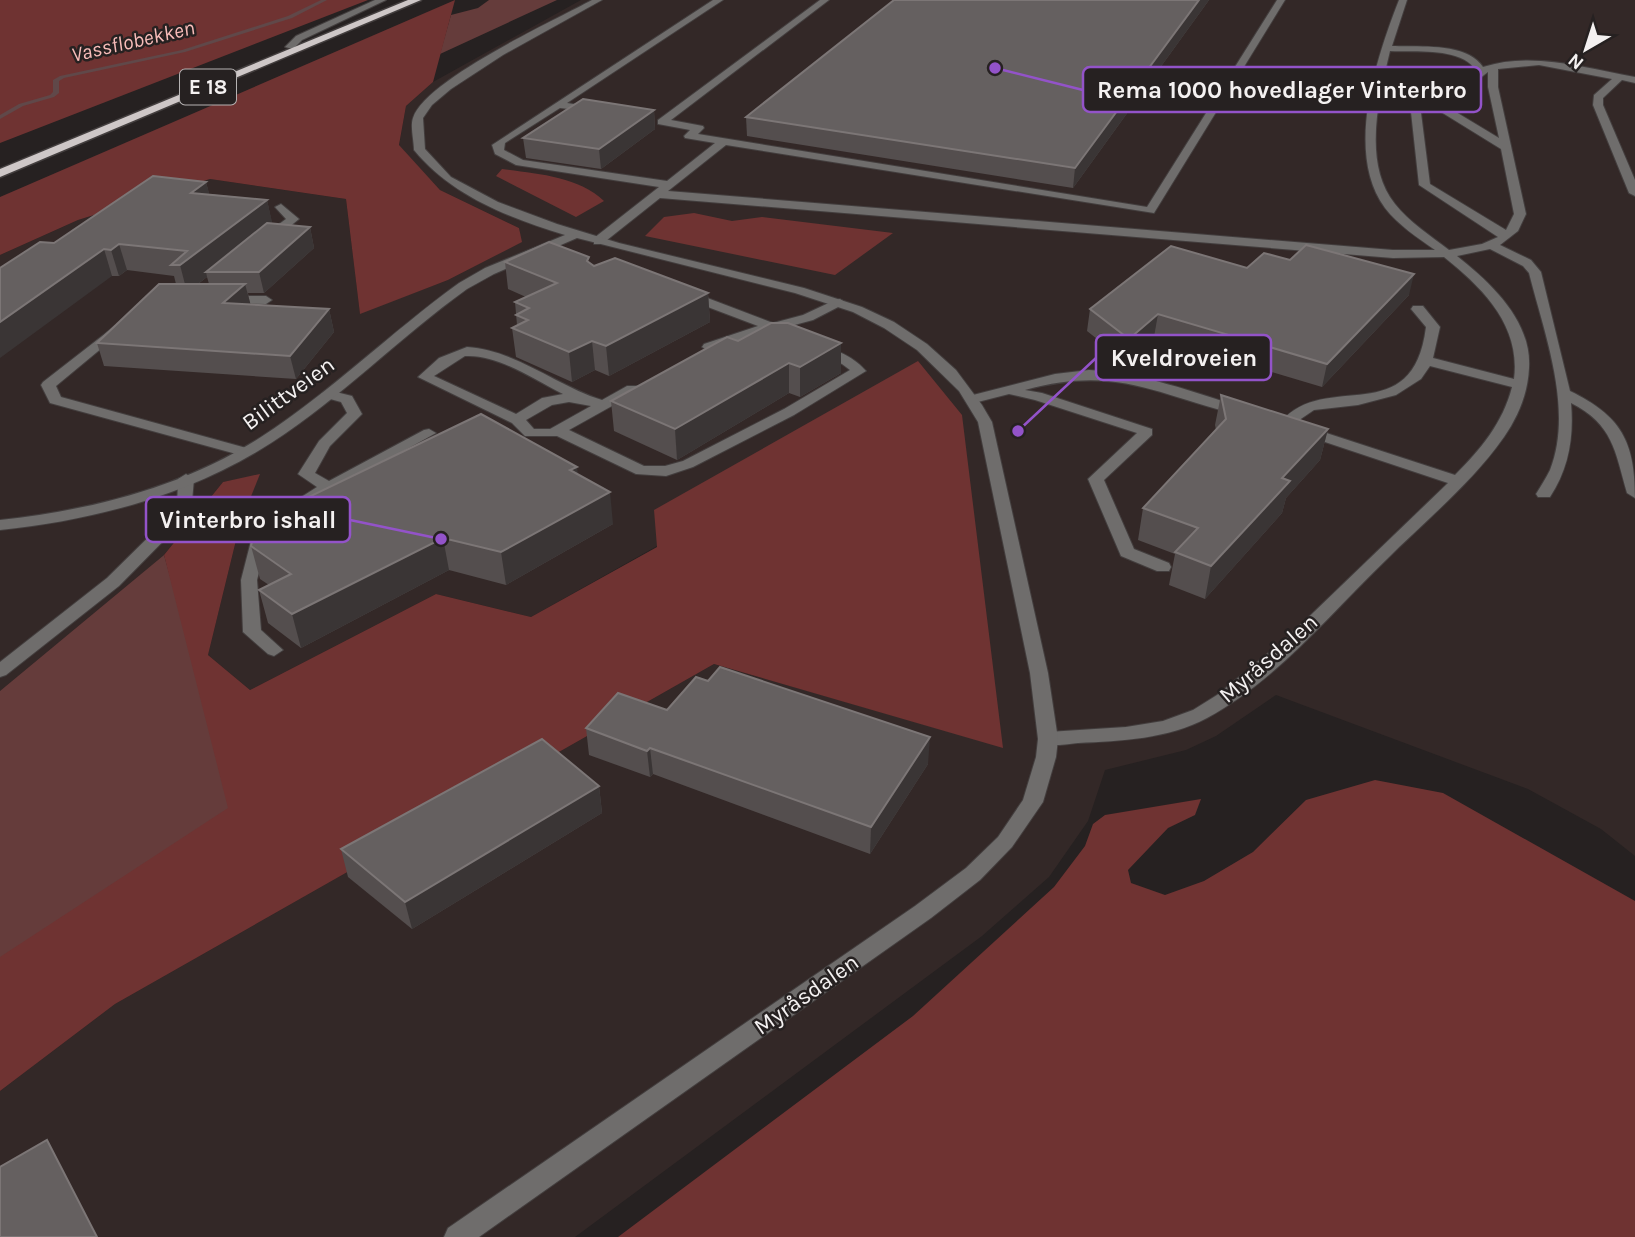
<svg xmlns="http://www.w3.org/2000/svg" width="1635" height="1237" viewBox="0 0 1635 1237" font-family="Karla,sans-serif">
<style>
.built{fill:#332827}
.green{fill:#653c3b}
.forest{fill:#6f3332}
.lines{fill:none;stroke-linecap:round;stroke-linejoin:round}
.stream{fill:#604849;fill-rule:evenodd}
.service-casing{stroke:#433e3e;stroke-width:2}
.minor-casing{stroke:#433e3e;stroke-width:2}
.trunk-casing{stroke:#433e3e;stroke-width:3}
.service{fill:#6f6d6c;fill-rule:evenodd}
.minor{fill:#6f6d6c;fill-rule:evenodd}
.trunk{fill:#cec7c7;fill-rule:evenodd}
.wall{fill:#544e4e;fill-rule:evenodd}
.shaded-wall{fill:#3a3535}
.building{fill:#656060;stroke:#7c7676;stroke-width:2}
.labels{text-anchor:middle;stroke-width:5;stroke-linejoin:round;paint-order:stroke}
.far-water-label{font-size:21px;font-style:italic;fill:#f8bcb9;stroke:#262121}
.shield{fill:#262121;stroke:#b6b3b3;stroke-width:2}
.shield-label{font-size:21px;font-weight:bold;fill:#f4f1f1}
.street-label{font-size:23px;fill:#f4f1f1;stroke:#262121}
.leader{fill:none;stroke:#9353c9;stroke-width:2.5}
.callout-dot{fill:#9353c9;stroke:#262121;stroke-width:2.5}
.callout{fill:#262121;stroke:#9353c9;stroke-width:2.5}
.callout-label{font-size:24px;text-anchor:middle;font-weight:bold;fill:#f4f1f1}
</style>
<rect width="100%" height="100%" fill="#262121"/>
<path class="built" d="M581 0H1635V856L1601 829 1528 789 1276 695 1216 736 1186 750 1105 770 1088 821 1049 877 982 936 575 1237H0V1091L115 1004 714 664 1002 747 657 546 531 617 436 594 250 690 208 655 240 524 259 475 223 482 164 555 0 691V255L78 220 210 179 346 199 360 313 448 280 521 242 519 228 440 190 399 146 406 106 433 82Z"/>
<g class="green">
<path d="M489 0H557L440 54 451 15 478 8Z"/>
<path d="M164 555 235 807 0 958V691Z"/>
</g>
<g class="forest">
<path d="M0 0H368L0 143Z"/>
<path d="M455 0 433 82 406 106 399 145 440 190 519 228 522 242 448 280 360 314 346 199 210 179 78 220 0 255V197Z"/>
<path d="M502 169C536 174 578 176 604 201L576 217 496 176Z"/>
<path d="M694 213 732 221 762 217 893 233 835 275 645 236 664 217Z"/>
<path d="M918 361 962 415 1003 748 714 664 115 1004 0 1091V957L228 808 164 555 223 482 260 474 240 524 208 655 250 690 436 594 531 617 657 547 654 510Z"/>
<path d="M1375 780 1443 793 1635 901V1237H618L913 1016 1054 887 1085 846 1093 824 1105 815 1201 799 1195 815 1168 828 1128 870 1131 883 1165 895 1204 881 1253 852 1306 800Z"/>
</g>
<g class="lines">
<path class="stream" d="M321 0H327L292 18 185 52 64 78 59 81V93L54 97 23 106 0 119V115L19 104 50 95 53 92V80L60 76 182 50 288 16Z"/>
<defs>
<g id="service">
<path d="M713 0H723L567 103 597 108V112L560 108 505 143 504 150 523 160 667 181 715 143 685 138 684 136 690 130 658 124V120L820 0H829L671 120 703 126 704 128 698 134 1147 207 1277 0H1285L1154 213 726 145 668 191 1393 250H1435C1418 238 1398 225 1385 208 1344 153 1377 56 1399 0H1407L1392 46C1418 47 1467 42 1483 67 1532 51 1585 68 1635 77V83L1622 80 1603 98V105L1635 180V196L1629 193 1593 105 1594 95 1612 79 1539 65 1498 69V87L1526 214 1518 231 1500 245 1531 260 1541 272 1570 391C1621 416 1635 441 1635 498L1627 493C1615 451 1613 424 1571 403 1574 437 1569 468 1550 497H1538L1536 494C1541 486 1546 478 1550 470 1574 409 1544 333 1529 273L1523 266 1490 249 1457 256C1491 283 1532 321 1529 368 1528 393 1518 417 1504 437 1471 484 1426 520 1386 560 1330 614 1277 680 1207 718 1168 739 1121 741 1078 743 1066 744 1053 747 1041 744L1038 739 1041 734 1048 732 1126 727 1163 721 1193 710 1217 695 1288 637 1448 483 1298 433V427H1308L1455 475C1480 450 1503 423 1512 387L1430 366 1421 379 1396 395 1358 405 1314 410 1286 429 1281 428V422C1325 369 1413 432 1426 327L1411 309 1413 306H1423L1440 327 1433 358 1514 379C1521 326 1483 288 1444 257L1393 258 660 198 602 244H594V238L659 187 516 165 495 154 492 145ZM1390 51C1414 52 1461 47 1476 70L1450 91 1411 112 1419 185 1498 237 1482 244 1449 250C1431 236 1409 222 1395 204 1362 163 1379 97 1390 51ZM1488 72V87L1499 138 1441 103 1458 95ZM1433 107 1501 149 1514 214 1506 230 1430 184 1421 113Z"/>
<path d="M281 204 299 219 272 241H264V235L286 219 275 207Z"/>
<path d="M689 291 773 323 803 315 835 300 840 299 846 303 813 320 746 338 709 351 702 347 704 344 758 326 684 298V292Z"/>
<path d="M226 296H266L272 300 266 304 221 303V297Z"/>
<path d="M115 326 120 327V333L56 386 61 397 250 449 253 452 250 455H240L50 403 41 385 43 382Z"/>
<path d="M467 347C516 350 557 386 602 400L627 386H637V392L569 430 644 466H665L683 461 784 409 850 370 842 364 816 354V348C833 346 855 358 866 371L794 415 693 467 666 476 636 474 557 436H525L512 423 418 377 439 358ZM465 356C498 354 534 380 563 394L542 398 516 414 434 376ZM569 402 591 406 550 429H534L526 420 552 405Z"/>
<path d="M1089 370C1143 373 1193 392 1244 408L1246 411 1239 415C1153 394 1117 365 1025 390L1042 393 1152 429V435L1104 480 1134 549 1169 563 1171 567 1169 571H1157L1121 556 1088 479 1137 433 1035 400 1009 394 974 403 967 399 969 396 1055 374Z"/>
<path d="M328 390 352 396 362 414 330 446 315 473 329 481 424 430 429 429 436 433 303 506 297 504 295 501 317 487 298 474 319 441 347 413 341 402 323 397 321 394Z"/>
<path d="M186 474 194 479 191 513 119 586 6 675 0 677V662L107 578 177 509 178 479Z"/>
<path d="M260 532 268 537 257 580 261 630 283 650 274 656 268 654 243 632 241 580 252 537Z"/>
</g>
<g id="minor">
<path d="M375 0H386L302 40 293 49 285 47 296 36Z"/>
<path d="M592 0H602L503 55 451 89 432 105 423 118 425 149 451 177 498 202 557 224 619 243 804 288 862 307 894 322 927 344 956 370 982 405 992 422 1048 673 1058 739 1056 757 1043 802 1012 847 980 880 931 918 479 1237H444L448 1228 915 906 966 868 998 837 1023 800 1036 757 1038 739 1030 673 978 422 959 391 917 350 884 328 853 312 795 293 577 238 494 274 467 289C400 337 341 398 271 443 190 495 95 520 0 530V520C92 510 183 487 261 437 331 392 391 332 459 283L485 268 565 235C509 218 452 196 414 150 414 141 410 126 413 118 425 80 555 20 592 0Z"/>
</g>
<path id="trunk" d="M408 0H421L0 177V169Z"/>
</defs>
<use href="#service" class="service-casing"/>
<use href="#minor" class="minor-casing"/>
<use href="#trunk" class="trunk-casing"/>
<use href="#service" class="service"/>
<use href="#minor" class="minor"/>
<use href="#trunk" class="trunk"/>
</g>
<g class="wall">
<path d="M894 0H1209L1073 188 747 136 746 117Z"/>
<path d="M654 110 655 129 601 169 526 158 523 138Z"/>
<path d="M206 182 209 194 267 200 272 224 310 227 314 248 264 293H248L250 304 329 309 334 332 296 379 104 366 97 343 176 284 174 276 127 270 119 276H112L54 243ZM207 277 209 284H198Z"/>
<path d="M505 262 589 263 594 266 708 293 710 322 609 376 595 370 572 382 516 357 512 328 517 325 515 302 526 297 508 289Z"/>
<path d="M1247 268 1409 295 1322 387 1154 337 1126 362 1087 331 1090 309Z"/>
<path d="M738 341 841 343V373L800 397 789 393 677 460 614 431 611 401Z"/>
<path d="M1221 395 1328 429 1320 460 1286 498 1282 513 1205 599 1169 585 1175 554 1138 540 1143 508 1216 430 1215 425Z"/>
<path d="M578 475 613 524 506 585 449 570 301 648 268 623 259 590 269 585 260 579 251 546Z"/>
<path d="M667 710 928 764 870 854 653 774 650 777 589 755 586 728Z"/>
<path d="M599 786 602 813 412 929 348 877 341 849Z"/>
</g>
<g class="shaded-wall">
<path d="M1199 0H1209L1073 188 1075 168Z"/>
<path d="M654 110 655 129 601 169 599 149Z"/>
<path d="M206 182 213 207 191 193Z"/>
<path d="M267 200 273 226 206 272 207 277 187 292 180 265Z"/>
<path d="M310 227 314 248 264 293 259 272Z"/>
<path d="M119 244 127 270 119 276 111 250Z"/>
<path d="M104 249 112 276 0 358V322Z"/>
<path d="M1414 274 1409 295 1322 387 1327 364Z"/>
<path d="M245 284 251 306 223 303Z"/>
<path d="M708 293 710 322 609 376 606 346Z"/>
<path d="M329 309 334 332 296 379 290 356Z"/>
<path d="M1158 314 1154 337 1126 362 1129 339Z"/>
<path d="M592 341 595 370 572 382 569 352Z"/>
<path d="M841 343V373L800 397V367Z"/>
<path d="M789 363V393L677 460 675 429Z"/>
<path d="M1328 429 1320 460 1286 498 1282 513 1205 599 1211 566 1282 478Z"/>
<path d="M577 467 581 498 570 470Z"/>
<path d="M610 492 613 524 506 585 501 552Z"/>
<path d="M443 538 449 570 301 648 292 614Z"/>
<path d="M930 737 928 764 870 854 871 827Z"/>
<path d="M650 748 653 774 650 777 647 751Z"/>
<path d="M599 786 602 813 412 929 405 902Z"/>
</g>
<g class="building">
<path d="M894 0H1199L1075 168 746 117Z"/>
<path d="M583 99 654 110 599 149 523 138Z"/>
<path d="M153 176 206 182 191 193 267 200 180 265H171L187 251 119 244 111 250 104 249 0 322V268L40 242 54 243Z"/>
<path d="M267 223 310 227 259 272H206Z"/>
<path d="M549 242 589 257 587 261 594 266 615 258 708 293 606 346 592 341 569 352 512 328 528 320 516 315 529 308 515 302 557 283 505 262Z"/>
<path d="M1306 245 1414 274 1327 364 1158 314 1129 339 1090 309 1171 246 1247 268 1264 253 1290 260Z"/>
<path d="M159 284H245L223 303 329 309 290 356 97 343Z"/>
<path d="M771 323H788L841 343 800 367 789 363 675 429 611 401 727 337 738 341Z"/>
<path d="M1221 395 1328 429 1282 478 1290 481 1211 566 1175 552 1198 528 1143 508 1226 419Z"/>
<path d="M481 414 577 467 570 470 610 492 501 552 443 538 292 614 259 590 291 574 251 546 257 522Z"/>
<path d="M720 667 930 737 871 827 650 748 647 751 586 728 618 693 667 710 696 677 708 681Z"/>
<path d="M542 739 599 786 405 902 341 849Z"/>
<path d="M47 1140 97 1237H0V1167Z"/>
</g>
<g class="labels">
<g class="far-water-label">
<text transform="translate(133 41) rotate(-13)" y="7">Vassflobekken</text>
</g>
<rect class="shield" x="180" y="69.5" width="56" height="35" rx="5"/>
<g class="shield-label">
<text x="208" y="94">E 18</text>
</g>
<g class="street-label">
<text transform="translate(288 393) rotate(-36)" y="8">Bilittveien</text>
<text transform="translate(1268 658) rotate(-41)" y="8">Myråsdalen</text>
<text transform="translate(806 994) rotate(-35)" y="8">Myråsdalen</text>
</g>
</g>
<path class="leader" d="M995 68L1083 90M1018 431L1096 358M441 539L350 520"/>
<g class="callout-dot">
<circle cx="995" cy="68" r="7"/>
<circle cx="1018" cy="431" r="7"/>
<circle cx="441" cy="539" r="7"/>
</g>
<g class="callout">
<rect x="1083" y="67" width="398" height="45" rx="7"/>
<rect x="1096" y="335" width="175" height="45" rx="7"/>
<rect x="146" y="497" width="204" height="45" rx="7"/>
</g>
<g class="callout-label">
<text x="1282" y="98">Rema 1000 hovedlager Vinterbro</text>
<text x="1184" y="366">Kveldroveien</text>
<text x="248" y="528">Vinterbro ishall</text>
</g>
<g transform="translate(1586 49) rotate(219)" stroke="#262121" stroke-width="5" paint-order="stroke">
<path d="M0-5L12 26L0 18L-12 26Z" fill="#f4f1f1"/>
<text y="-10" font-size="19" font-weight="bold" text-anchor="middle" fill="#f4f1f1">N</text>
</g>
</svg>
